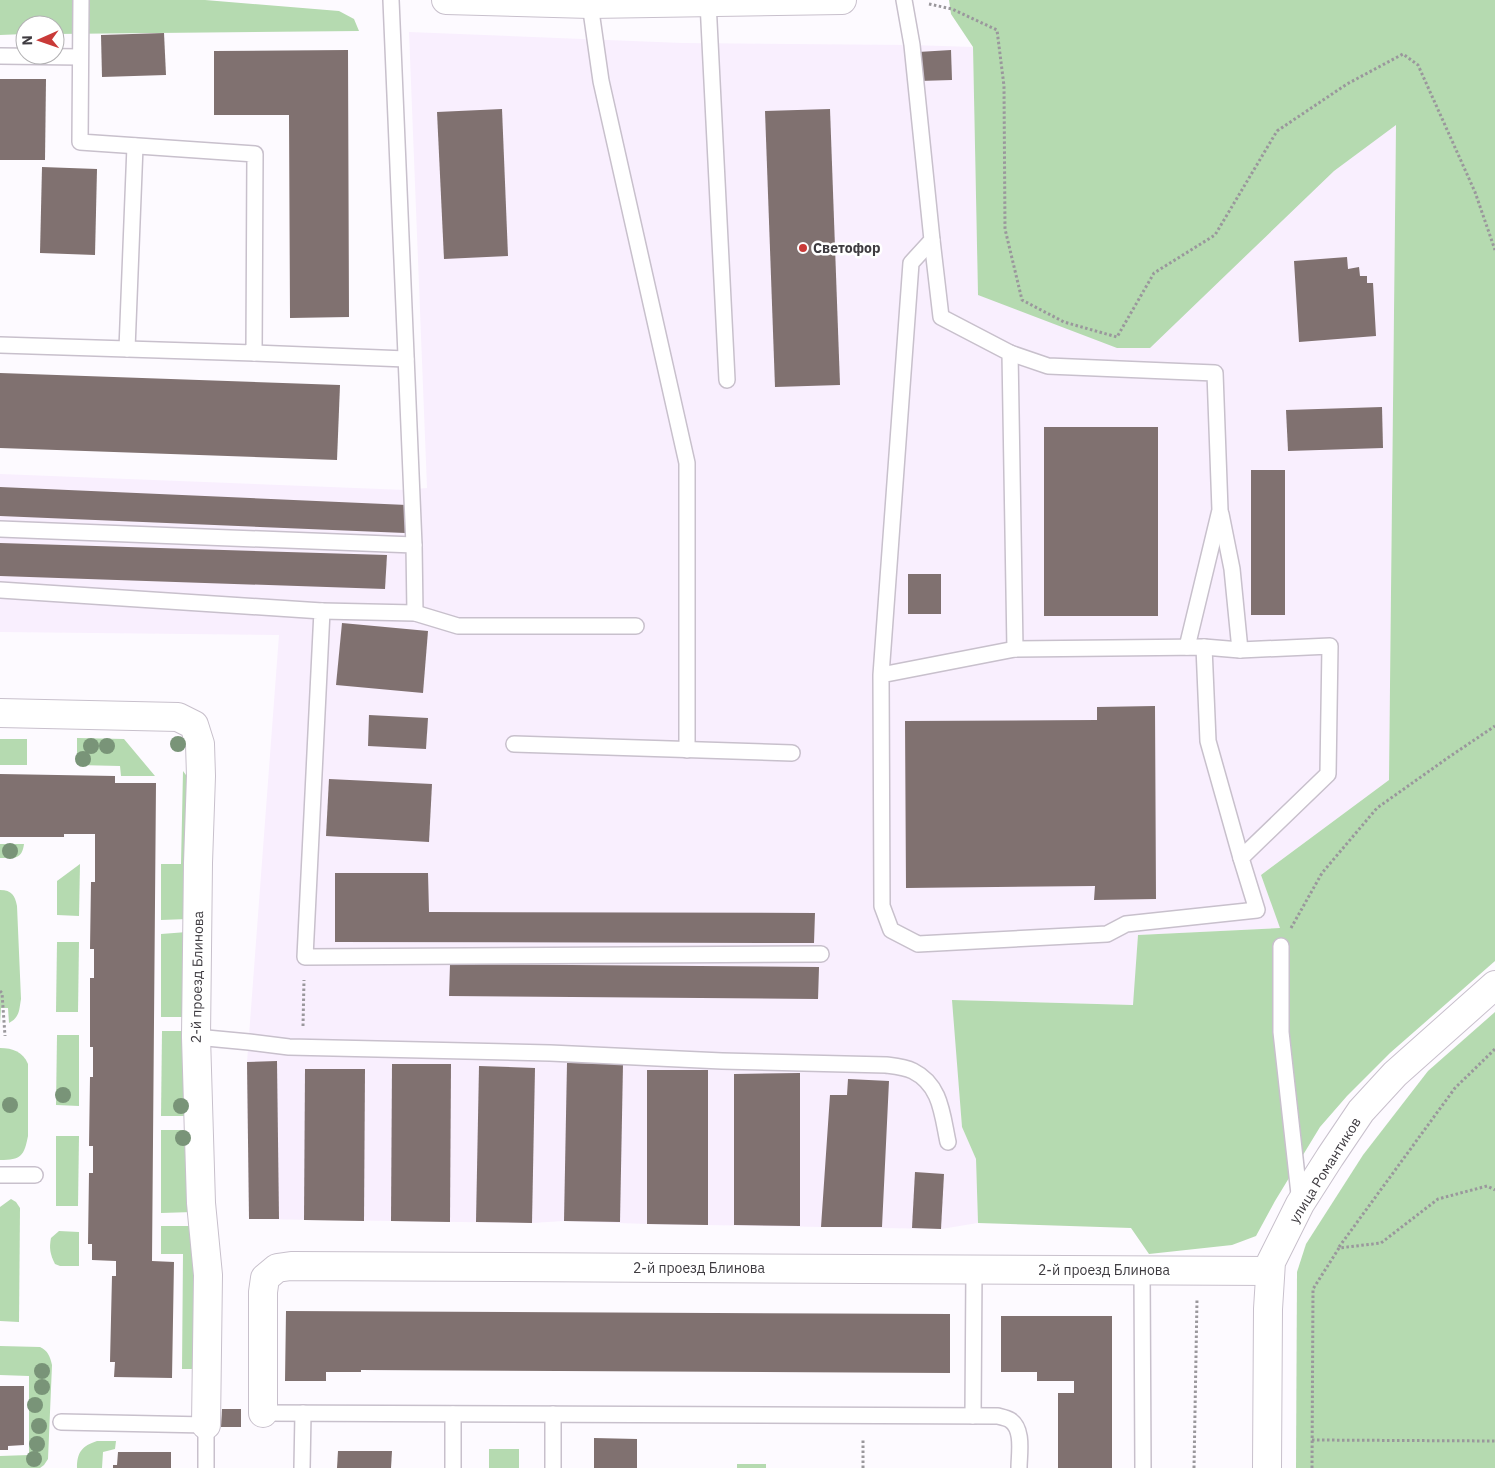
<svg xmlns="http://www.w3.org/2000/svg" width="1495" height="1468" viewBox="0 0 1495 1468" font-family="'IBM Plex Sans',sans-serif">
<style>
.built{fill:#f9effe}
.green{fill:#b5dab0}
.building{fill:#807170}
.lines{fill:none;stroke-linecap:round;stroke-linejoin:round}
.lane-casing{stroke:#c8c0cc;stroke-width:18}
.street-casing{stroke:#c8c0cc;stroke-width:30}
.path{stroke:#9a979c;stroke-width:3;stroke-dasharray:2.5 2.5;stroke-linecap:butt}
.lane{stroke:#fff;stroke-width:15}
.street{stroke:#fff;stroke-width:28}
.tree{fill:#799478}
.poi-dot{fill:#c93a38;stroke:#fff;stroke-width:2}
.labels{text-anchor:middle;stroke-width:5;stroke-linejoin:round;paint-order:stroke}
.poi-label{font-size:14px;font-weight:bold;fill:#3e3b40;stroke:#fff;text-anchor:start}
.street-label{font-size:14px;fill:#3e3b40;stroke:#fff}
</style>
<rect width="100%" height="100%" fill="#fdfaff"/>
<path class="built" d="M409 32 682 43 912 45 973 47 978 295 1334 171 1396 124 1389 780 1261 875 1281 928 1138 935 1134 1005 953 1000 962 1127 976 1159 978 1223 941 1229 647 1224 564 1221 532 1223 249 1219 247 1062 279 635 0 632V474L406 490 427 488Z"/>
<g class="green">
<path d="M0 0H205L339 11 354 19 359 31 55 34V25H25V34L0 35Z"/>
<path d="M949 0H1495V961L1390 1053 1347 1096 1320 1127 1275 1201 1256 1236 1232 1245 1149 1254 1131 1228 978 1223 976 1159 962 1127 952 1000 1133 1005 1138 935 1280 928 1261 875 1389 780 1396 125 1334 171 1150 348H1117L978 295 973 47 951 14Z"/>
<path d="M77 738 124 739 155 776H121L120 766 77 765Z"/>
<rect x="0" y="739" width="27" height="26"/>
<path d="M183 771 192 783 188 919 161 920V864H181Z"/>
<path d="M0 844H24C22 860 14 858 0 858Z"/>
<path d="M80 864 79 916 57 915V881Z"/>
<path d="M0 890C12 890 15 896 17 906L21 999C19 1010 20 1017 9 1023L8 1008H1L0 1024Z"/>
<path d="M187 932V1017H161V934Z"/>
<path d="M57 942H79L78 1012H56Z"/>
<path d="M1495 1012V1468H1296L1297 1272 1306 1244 1363 1155 1428 1071Z"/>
<path d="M162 1031H187L188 1116H161Z"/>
<path d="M57 1035H79V1106L56 1105Z"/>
<path d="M0 1048C13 1048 23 1052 28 1064V1136C24 1156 21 1160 0 1160Z"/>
<path d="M161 1130H188L193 1212 161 1213Z"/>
<path d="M56 1136H79L78 1206H56Z"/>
<path d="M11 1199 16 1202 20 1208 19 1322 0 1321V1207Z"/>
<path d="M161 1226H196L199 1369H182L183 1254H161Z"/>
<path d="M59 1231 79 1232V1266H60L55 1264C50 1254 49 1248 51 1238Z"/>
<path d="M0 1346 40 1347C48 1351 50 1356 52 1365L48 1459 44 1465 40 1468H0V1456L29 1455V1376L0 1375Z"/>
<path d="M97 1441H116L115 1449 103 1452 102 1468H77C77 1452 82 1446 97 1441Z"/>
<rect x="489" y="1449" width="30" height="19"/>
<rect x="737" y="1464" width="29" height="4"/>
</g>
<g class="building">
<path d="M164 33 166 75 102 77 101 35Z"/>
<path d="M348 50 349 317 290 318 289 115H214V51Z"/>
<path d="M951 50 952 80 919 81 918 52Z"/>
<path d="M0 79H46L45 160H0Z"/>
<path d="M502 109 508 256 444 259 437 112Z"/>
<path d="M830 109 840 385 775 387 765 111Z"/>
<path d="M42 167 97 169 95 255 40 253Z"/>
<path d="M1347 257 1348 269 1359 267 1360 276H1367V283H1373L1376 336 1299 342 1294 261Z"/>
<path d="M0 373 340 385 337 460 0 448Z"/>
<path d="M1382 407 1383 448 1288 451 1286 410Z"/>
<rect x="1044" y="427" width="114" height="189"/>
<rect x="1251" y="470" width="34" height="145"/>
<path d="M0 487 407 505 405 533 0 516Z"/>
<path d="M0 543 387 555 385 589 0 576Z"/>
<rect x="908" y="574" width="33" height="40"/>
<path d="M342 623 428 631 423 693 336 685Z"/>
<path d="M1155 706 1156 899 1094 900 1095 886 906 888 905 721 1097 720V707Z"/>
<path d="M369 715 428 718 426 749 368 746Z"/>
<path d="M0 774 115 776V783H156L152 1261 174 1262 172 1378 114 1377 115 1362H110L112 1276H116V1261L92 1260V1244H88L89 1173H93V1146H89L90 1077H93V1047H90V978H94V949H90L91 882H95V834H64V837H0Z"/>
<path d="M329 779 432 784 429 842 326 836Z"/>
<path d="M335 873H428L429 912 815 913 814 943 335 942Z"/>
<path d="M450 964 819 967 818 999 449 996Z"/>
<path d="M277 1061 279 1219H249L247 1062Z"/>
<path d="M567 1063 623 1064 620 1222 564 1221Z"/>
<path d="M392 1064H451L450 1222 391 1221Z"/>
<path d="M479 1066 535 1068 532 1223 476 1222Z"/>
<path d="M305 1069H365L364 1221 304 1220Z"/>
<path d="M647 1070H708V1225L647 1224Z"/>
<path d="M800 1073V1226L734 1225V1074Z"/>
<path d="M848 1079 889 1081 882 1227H821L830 1095H847Z"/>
<path d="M915 1172 944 1174 941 1229 912 1228Z"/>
<path d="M286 1311 950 1314V1373L361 1370V1372H326V1381H285Z"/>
<path d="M1001 1316H1112V1468H1058V1393H1074V1381H1037V1372H1001Z"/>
<path d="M0 1386H24V1445L8 1446V1450H0Z"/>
<path d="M222 1409H241V1427H221Z"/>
<path d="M594 1438 637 1439V1468H594Z"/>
<path d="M338 1451H392L391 1468H337Z"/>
<path d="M118 1452H171V1468H113V1465H117Z"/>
</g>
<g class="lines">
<defs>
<g id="lane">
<path d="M391 0 414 545"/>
<path d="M708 2 727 380"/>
<path d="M590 4 601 81 687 463V750"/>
<path d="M0 56 80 57"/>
<path d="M932 240 941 317 1010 353 1015 649"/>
<path d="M0 345 254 353 255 154 80 142 81 0"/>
<path d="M127 349 135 146"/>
<path d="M254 353 406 359"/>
<path d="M1010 353 1048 366 1215 373 1220 510 1187 647"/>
<path d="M1221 514 1232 569 1240 650"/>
<path d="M0 529 414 545 415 613"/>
<path d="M0 590 322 611 305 957 821 954"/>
<path d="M322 611 415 613 458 626H636"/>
<path d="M1204 647 1208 741 1241 858"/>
<path d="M881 675 882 906 891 930 918 944 1107 934 1126 924 1257 910 1241 858 1328 774 1330 646 1240 650 1204 647 1015 649 881 675 911 263 932 240 912 45 904 0"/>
<path d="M514 744 792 753"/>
<path d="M1281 946V1032L1300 1203"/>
<path d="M196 1037 249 1042 289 1047 550 1053 722 1061 886 1065C894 1066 905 1067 913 1071 941 1085 942 1114 948 1142"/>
<path d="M0 1175H35"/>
<path d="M1142 1270 1143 1468"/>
<path d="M263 1413 998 1416C1002 1417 1007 1418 1010 1420 1024 1429 1019 1454 1019 1468"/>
<path d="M973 1416 974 1269"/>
<path d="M61 1422 206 1425V1468"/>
<path d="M302 1468 303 1413"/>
<path d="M453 1468V1414"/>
<path d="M553 1468V1414"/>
</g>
<g id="street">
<path d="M446 0 590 4 842 0"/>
<path d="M0 713 178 717 194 725 200 744 201 776 198 863 196 1037 201 1203 208 1275 206 1425"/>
<path d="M263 1413V1292L265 1278 277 1268 291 1266 1270 1271"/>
<path d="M1267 1468 1268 1309 1271 1262 1300 1204 1330 1157 1361 1111 1395 1074 1495 985"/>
</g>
</defs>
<use href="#lane" class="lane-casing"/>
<use href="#street" class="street-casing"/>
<g class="path">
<path d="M929 4 952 9 997 30 1004 86 1005 229 1022 300 1064 322 1117 337 1154 273 1215 235 1277 131 1347 84 1403 54 1418 65 1475 192 1495 250"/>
<path d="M1291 928 1322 873 1377 808 1449 757 1495 726"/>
<path d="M0 991 2 993 5 1036"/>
<path d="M303 1026 304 980"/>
<path d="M1339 1247 1455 1088 1495 1049"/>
<path d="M1312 1440 1495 1441"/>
<path d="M863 1468V1439"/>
<path d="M1194 1468 1197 1299"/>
<path d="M1312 1468 1313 1289 1339 1248 1381 1243 1438 1199 1487 1186 1495 1190"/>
</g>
<use href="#lane" class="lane"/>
<use href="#street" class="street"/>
</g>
<g class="tree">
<circle cx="178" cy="744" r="8"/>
<circle cx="91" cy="746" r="8"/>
<circle cx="107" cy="746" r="8"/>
<circle cx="83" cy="759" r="8"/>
<circle cx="10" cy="851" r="8"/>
<circle cx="63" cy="1095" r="8"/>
<circle cx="10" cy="1105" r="8"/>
<circle cx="181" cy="1106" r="8"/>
<circle cx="183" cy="1138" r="8"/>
<circle cx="42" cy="1371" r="8"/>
<circle cx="42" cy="1387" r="8"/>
<circle cx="35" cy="1405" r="8"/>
<circle cx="39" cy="1426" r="8"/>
<circle cx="37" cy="1444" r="8"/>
<circle cx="34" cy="1459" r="8"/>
</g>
<circle class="poi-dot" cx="803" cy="248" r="5"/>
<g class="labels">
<g class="poi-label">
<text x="813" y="253">Светофор</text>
</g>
<g class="street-label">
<text transform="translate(197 977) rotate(-89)" y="5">2-й проезд Блинова</text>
<text transform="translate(1325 1170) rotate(-58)" y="5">улица Романтиков</text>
<text x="699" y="1273">2-й проезд Блинова</text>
<text x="1104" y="1275">2-й проезд Блинова</text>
</g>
</g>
<g transform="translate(40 40) rotate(268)"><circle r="24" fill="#ffffff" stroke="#b2b1b3"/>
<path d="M0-4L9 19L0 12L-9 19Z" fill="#c93a38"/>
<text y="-8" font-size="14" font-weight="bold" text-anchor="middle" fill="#3e3b40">N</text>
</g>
</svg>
